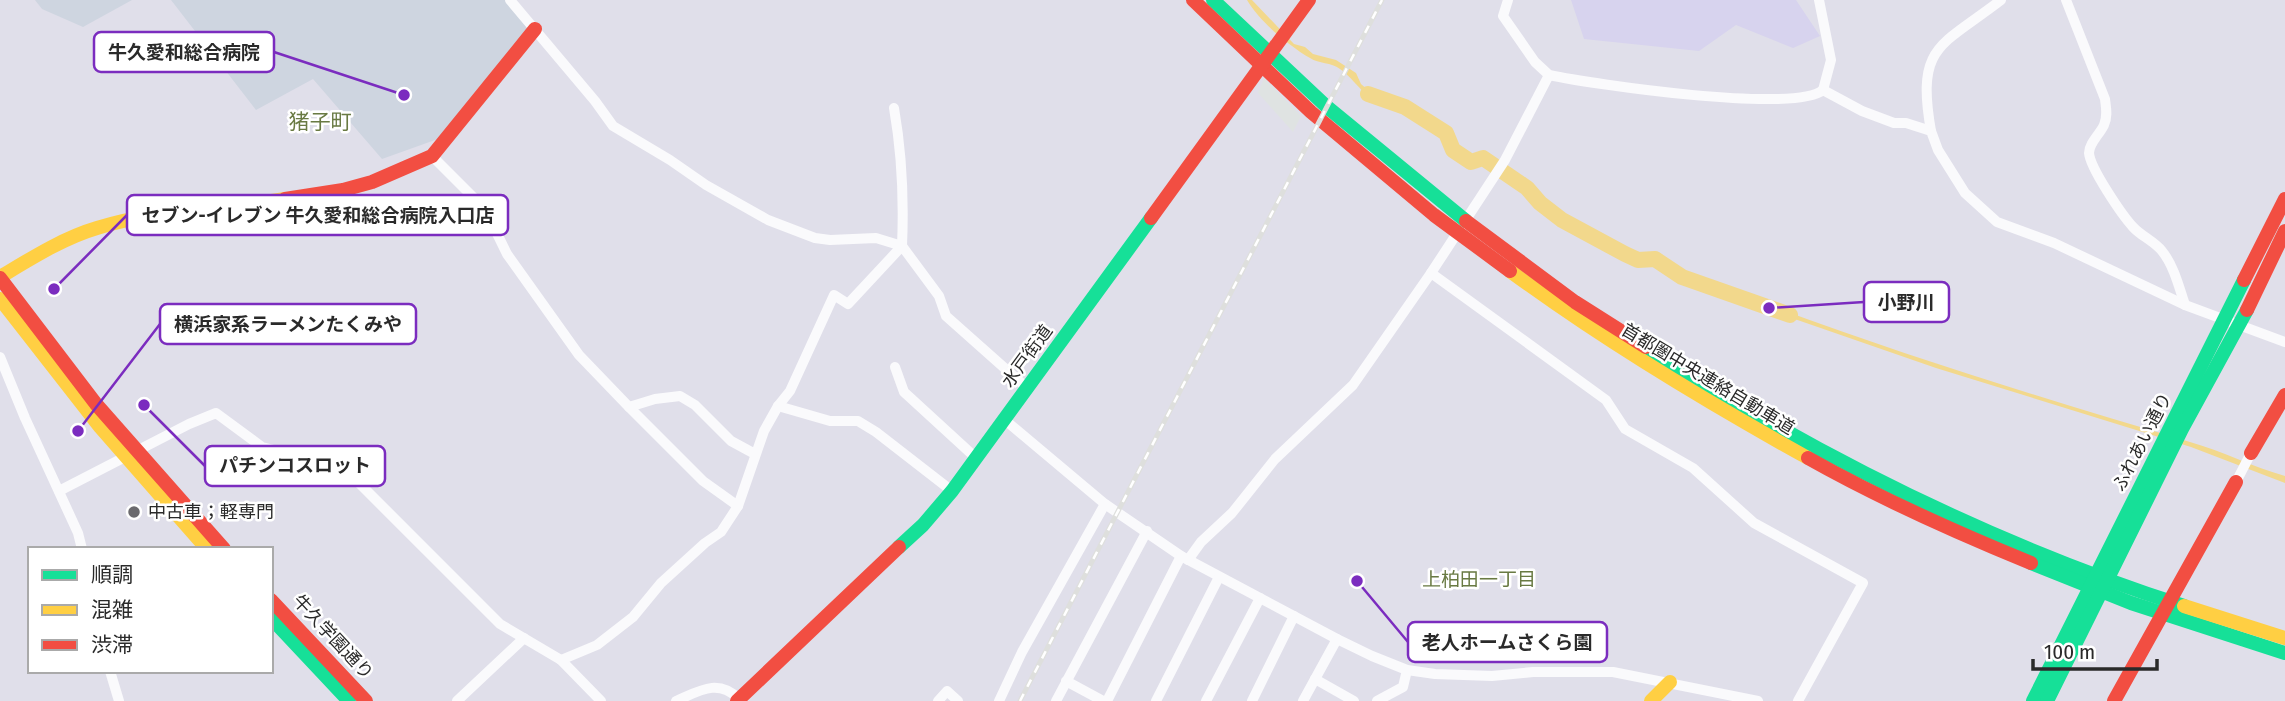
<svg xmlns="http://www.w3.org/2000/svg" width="2285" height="701" viewBox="0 0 2285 701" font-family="'Fira Sans Condensed','Noto Sans JP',sans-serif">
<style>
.industrial{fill:#dfe3e2}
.education{fill:#d7d3ee}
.medical{fill:#ced5e0}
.water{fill:#f2d88c}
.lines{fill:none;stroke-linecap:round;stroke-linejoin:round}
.river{stroke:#f2d88c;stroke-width:16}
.street{stroke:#fafafc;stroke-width:10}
.fast{stroke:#16e098;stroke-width:14}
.slow{stroke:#ffcf43;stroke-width:14}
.jam{stroke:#f24e42;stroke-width:14}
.rail-casing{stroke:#dedfdd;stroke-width:5}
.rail{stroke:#fff;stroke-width:2.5;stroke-dasharray:8;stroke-linecap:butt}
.poi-dot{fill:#6a696d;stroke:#fff;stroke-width:2.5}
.labels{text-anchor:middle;stroke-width:5;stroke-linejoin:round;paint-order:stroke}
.street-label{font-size:18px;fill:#2a2a2a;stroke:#fff}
.poi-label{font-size:18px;fill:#2a2a2a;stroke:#fff;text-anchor:start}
.neighbourhood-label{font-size:19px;fill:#697a43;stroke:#fff}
.quarter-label{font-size:21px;fill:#697a43;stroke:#fff}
.leader{fill:none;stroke:#7b2cbf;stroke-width:2.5}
.callout-dot{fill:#7b2cbf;stroke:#fff;stroke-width:2.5}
.callout{fill:#fff;stroke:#7b2cbf;stroke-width:2.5}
.callout-label{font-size:19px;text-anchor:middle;font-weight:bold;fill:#2a2a2a}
</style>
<rect width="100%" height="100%" fill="#e0dfea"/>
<path class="industrial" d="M1264 78 1301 116 1293 132 1258 93Z"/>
<path class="education" d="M1571 0H1796L1820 36 1793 48 1736 25 1699 51 1584 39Z"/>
<g class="medical">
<path d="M35 0H132L83 27 42 9Z"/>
<path d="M171 0H510L535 29 449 135 382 159 313 79 256 110Z"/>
</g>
<g class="water">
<path d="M1247 0H1252L1294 44 1305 47 1313 54 1336 60 1356 73 1361 84 1369 91 1388 99 1386 103C1363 99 1357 81 1340 69 1331 62 1319 64 1310 58 1288 45 1260 22 1247 0Z"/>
<path d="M1771 306C1908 357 2049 400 2190 442 2222 451 2253 467 2285 476V483L2191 447 1936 368 1769 310Z"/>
</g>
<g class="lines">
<path class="river" d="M1368 94 1405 107 1446 133 1453 150 1471 162 1483 158 1527 188 1540 203 1562 220 1625 254 1638 260 1655 259 1682 277 1790 315"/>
<g class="street">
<path d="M510 0 595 101 613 126 670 160 706 185 768 220 815 238 830 240 876 238 902 246 939 296 946 316 1027 388"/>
<path d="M1508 0 1503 16 1535 62 1549 75C1591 84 1796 114 1823 90L1862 111 1894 123H1906L1931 131 1938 150 1965 193 1997 222 2054 243 2185 305 2285 342"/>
<path d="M1819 0 1831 60 1823 90"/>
<path d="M2066 0 2105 99C2106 108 2108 116 2104 125 2100 134 2089 143 2089 153 2090 168 2122 215 2133 227 2141 236 2154 241 2162 251 2174 266 2179 287 2185 305"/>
<path d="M1931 131C1916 45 1940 47 2001 0"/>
<path d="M432 156 485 209 507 254 579 355 629 407 655 399 680 396 695 405 731 441 755 454"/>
<path d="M1431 273 1606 400 1625 429 1693 468 1754 523 1863 583 1798 701"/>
<path d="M0 357 25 418 78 533 82 549"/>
<path d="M895 367 904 392 976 458"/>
<path d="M778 406 830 421H858L876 432 952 491"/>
<path d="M629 407 703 481 738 506"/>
<path d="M1005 420 1105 504 1181 556 1337 639 1372 656 1407 670 1435 674 1492 676 1533 672H1613L1758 701"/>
<path d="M2236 482 2251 453"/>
<path d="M59 491 189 424 216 413 262 447 326 463 355 479 500 624 561 660 601 701"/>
<path d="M1188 560 1201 542 1232 513 1275 459 1353 385 1431 273 1505 160 1549 75"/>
<path d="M561 660 597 645 633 617 661 583 705 543 721 532 738 506 764 431 778 406 790 391 834 295 848 304 902 246C904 200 902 154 894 108"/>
<path d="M110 671 119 701"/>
<path d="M1315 679 1354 701"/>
<path d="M1066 681 1103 701"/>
<path d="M457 701 524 638"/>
<path d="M676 701C699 691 718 678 739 699"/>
<path d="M938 701 947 691 958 701"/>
<path d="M999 701 1022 652 1105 504"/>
<path d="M1056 701 1147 531"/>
<path d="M1107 701 1181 556"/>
<path d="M1156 701 1219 577"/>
<path d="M1206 701 1260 598"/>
<path d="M1252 701 1294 616"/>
<path d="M1303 701 1337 639"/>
<path d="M1377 701 1403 687 1407 670"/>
</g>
<g class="fast">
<path d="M1213 0 1327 107 1466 221"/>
<path d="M1646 347C1813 454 1994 545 2184 606"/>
<path d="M899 547 923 525 952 491 1151 218"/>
<path d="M2031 563 2131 603 2285 653"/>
<path d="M271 618 349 701"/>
<path d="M2033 701 2244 280"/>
<path d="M2047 701 2182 429 2247 310"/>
</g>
<g class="slow">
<path d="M1510 271C1605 341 1705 401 1808 458"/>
<path d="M0 277C30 259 63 238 97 228 158 209 222 209 285 199"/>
<path d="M0 299 100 427 207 549"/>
<path d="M2184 606 2285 638"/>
<path d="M1651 701 1670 682"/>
</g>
<g class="jam">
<path d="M1193 0 1311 112 1434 215 1510 271"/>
<path d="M285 199 343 190 372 182 432 156 535 29"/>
<path d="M1151 218 1309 0"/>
<path d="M1466 221 1575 302 1646 347"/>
<path d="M0 278 96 404 224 549"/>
<path d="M2244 280 2285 199"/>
<path d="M2247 310 2285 231"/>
<path d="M2251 453 2285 395"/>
<path d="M1808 458C1879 498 1955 532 2031 563"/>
<path d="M271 600 366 701"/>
<path d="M737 701 899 547"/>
<path d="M2114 701 2236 482"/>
</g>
<defs>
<path id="rail" d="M1020 701 1382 0"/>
</defs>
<use href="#rail" class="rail-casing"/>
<use href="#rail" class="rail"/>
</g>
<circle class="poi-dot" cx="134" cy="512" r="7"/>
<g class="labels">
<g class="street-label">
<text transform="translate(1027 356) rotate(-54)" y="6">水戸街道</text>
<text transform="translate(1708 379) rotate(31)" y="6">首都圏中央連絡自動車道</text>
<text transform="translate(2142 442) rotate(-63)" y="6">ふれあい通り</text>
<text transform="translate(333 637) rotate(47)" y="6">牛久学園通り</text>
</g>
<g class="poi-label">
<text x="148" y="518">中古車；軽専門</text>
</g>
<g class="neighbourhood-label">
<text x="1479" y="586">上柏田一丁目</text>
</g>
<g class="quarter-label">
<text x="320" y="129">猪子町</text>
</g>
</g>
<path class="leader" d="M404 95L274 52M54 289L127 215M1769 308L1864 302M78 431L160 324M144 405L205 466M1357 581L1408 642"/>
<g class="callout-dot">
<circle cx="404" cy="95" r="7"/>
<circle cx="54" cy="289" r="7"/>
<circle cx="1769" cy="308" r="7"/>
<circle cx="78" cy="431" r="7"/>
<circle cx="144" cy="405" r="7"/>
<circle cx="1357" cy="581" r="7"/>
</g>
<g class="callout">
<rect x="94" y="32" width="180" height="40" rx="7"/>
<rect x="127" y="195" width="381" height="40" rx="7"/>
<rect x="1864" y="282" width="85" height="40" rx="7"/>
<rect x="160" y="304" width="256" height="40" rx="7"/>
<rect x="205" y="446" width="180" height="40" rx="7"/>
<rect x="1408" y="622" width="199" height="40" rx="7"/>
</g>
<g class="callout-label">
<text x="184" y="59">牛久愛和総合病院</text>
<text x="318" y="222">セブン-イレブン 牛久愛和総合病院入口店</text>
<text x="1906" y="309">小野川</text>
<text x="288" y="331">横浜家系ラーメンたくみや</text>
<text x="295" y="472">パチンコスロット</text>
<text x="1507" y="649">老人ホームさくら園</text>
</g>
<rect x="28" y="547" width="245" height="126" fill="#ffffff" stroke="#aaaaaa" stroke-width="2"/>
<rect x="42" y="570" width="35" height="10" fill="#16e098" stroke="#aaaaaa" stroke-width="2"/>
<text x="91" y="582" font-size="21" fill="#2a2a2a">順調</text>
<rect x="42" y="605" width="35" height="10" fill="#ffcf43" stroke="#aaaaaa" stroke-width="2"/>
<text x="91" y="617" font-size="21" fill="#2a2a2a">混雑</text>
<rect x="42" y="640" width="35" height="10" fill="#f24e42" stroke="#aaaaaa" stroke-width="2"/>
<text x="91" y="652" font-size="21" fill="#2a2a2a">渋滞</text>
<path d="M2033 659v10h124v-10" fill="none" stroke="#2a2a2a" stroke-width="3.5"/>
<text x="2044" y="659" font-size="21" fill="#2a2a2a" stroke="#ffffff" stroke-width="5" paint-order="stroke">100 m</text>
</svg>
